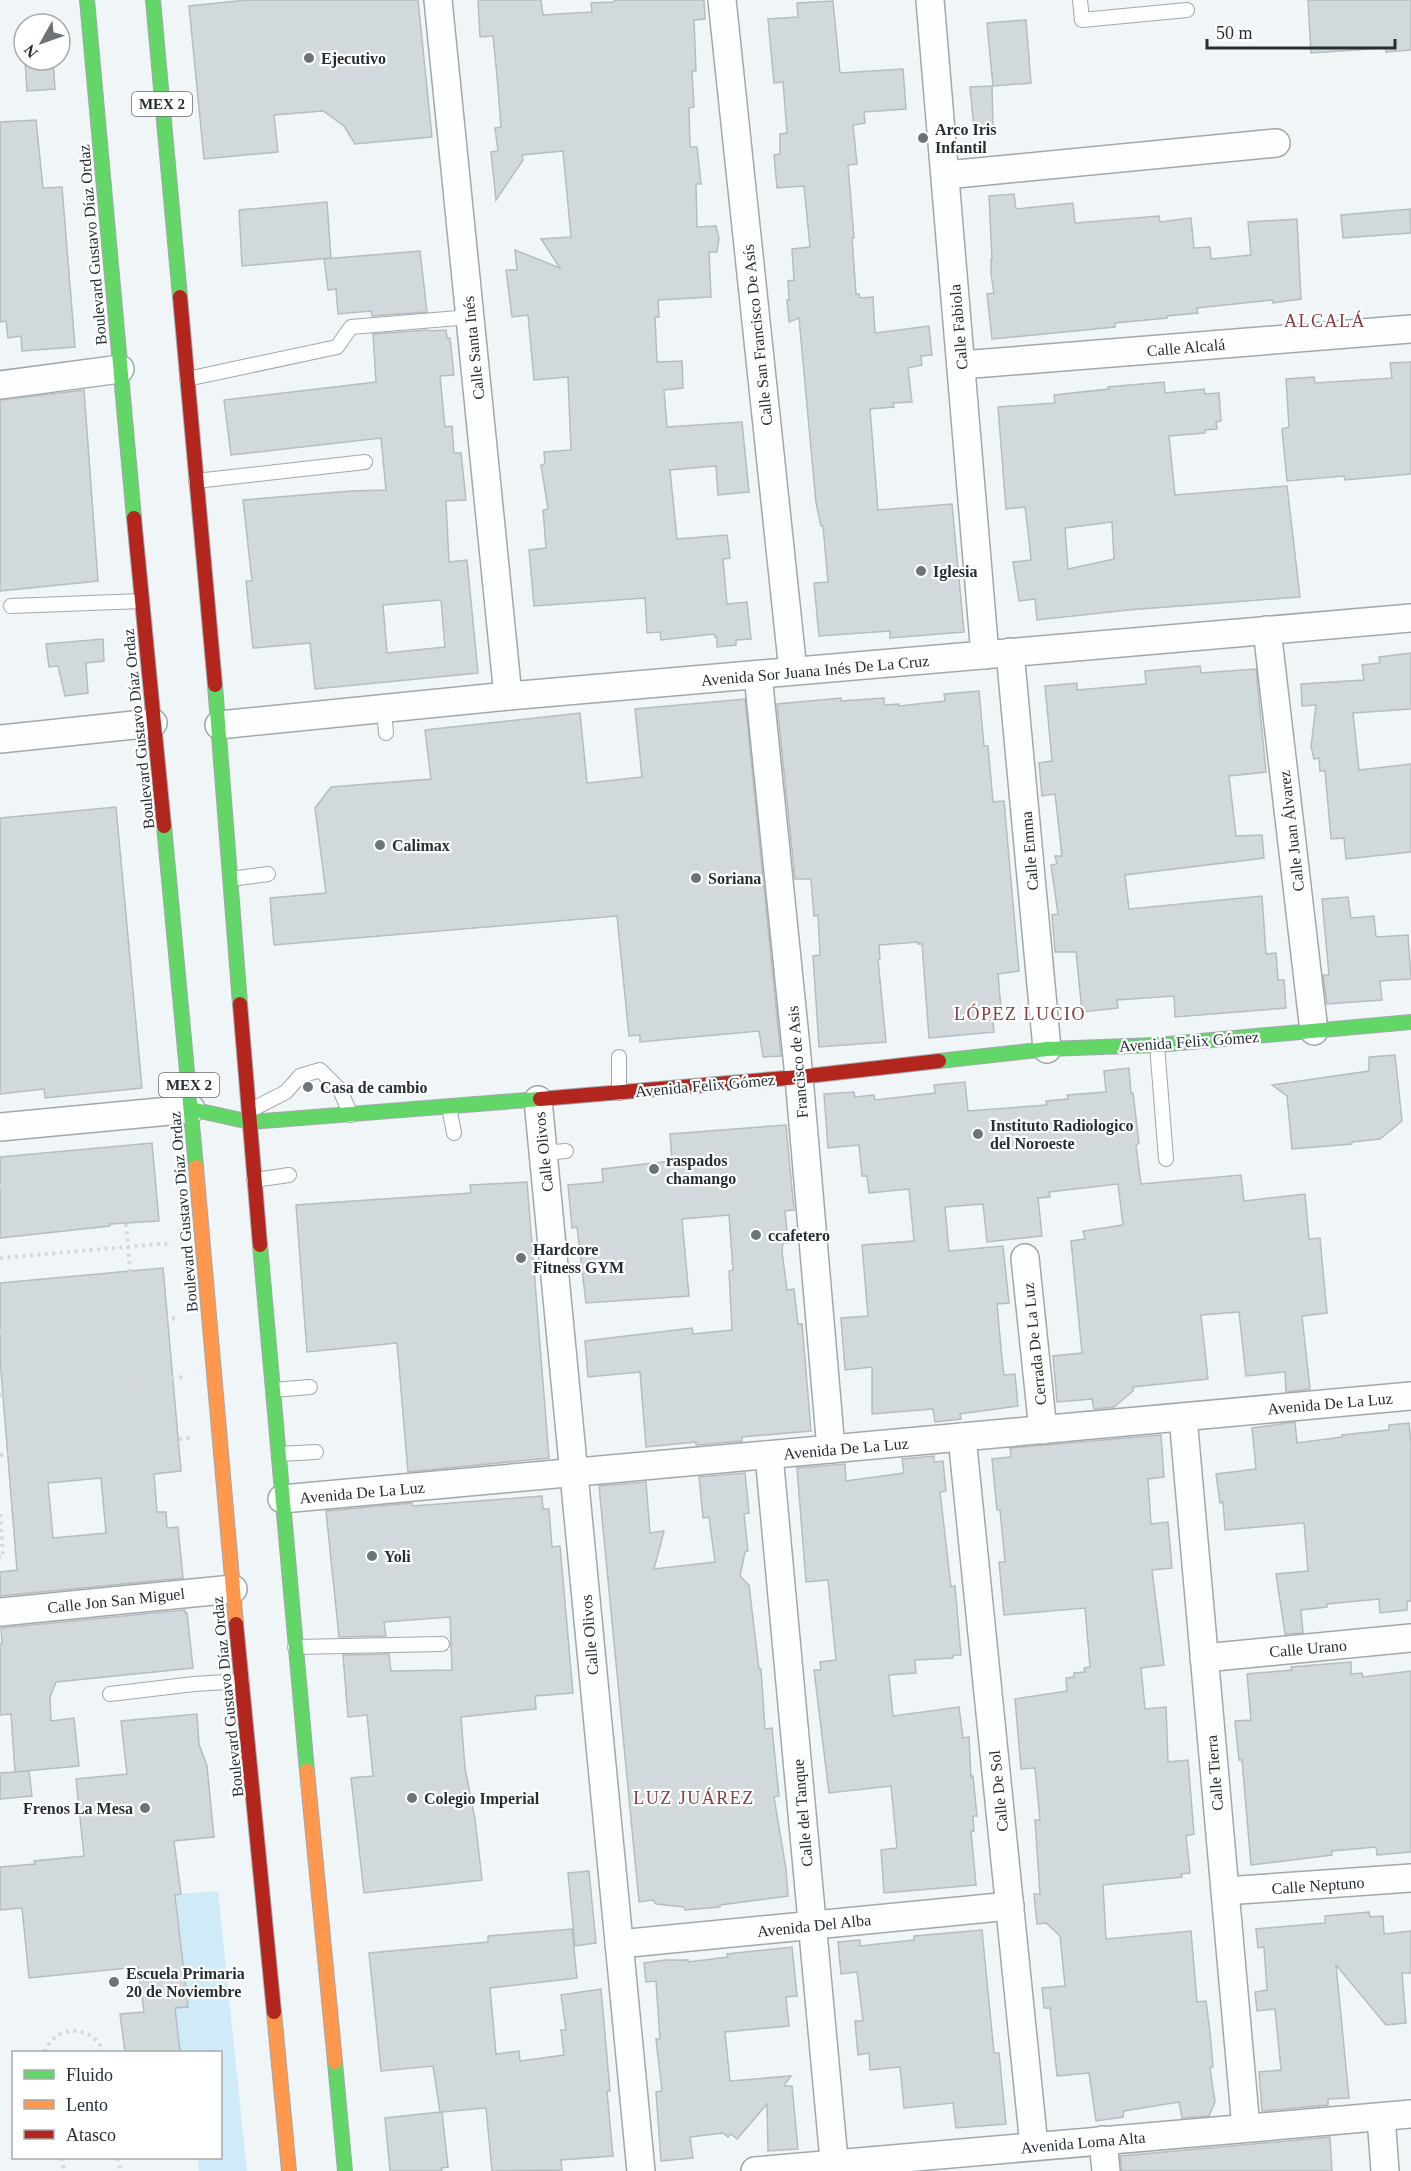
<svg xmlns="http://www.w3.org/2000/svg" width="1411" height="2171" viewBox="0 0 1411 2171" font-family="'Times New Roman',serif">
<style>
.green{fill:#d0ebf8}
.building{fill:#d1d9dc;stroke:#b5bdc0;stroke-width:1.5;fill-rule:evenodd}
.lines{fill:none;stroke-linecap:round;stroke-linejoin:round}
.lane-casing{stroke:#a1a8ac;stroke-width:16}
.street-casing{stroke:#a1a8ac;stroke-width:30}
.fast-casing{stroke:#a1a8ac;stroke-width:16}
.slow-casing{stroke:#a1a8ac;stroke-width:16}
.jam-casing{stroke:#a1a8ac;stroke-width:16}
.path{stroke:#d6d8d9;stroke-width:4;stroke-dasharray:3 4.5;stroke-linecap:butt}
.lane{stroke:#fdfefe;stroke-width:14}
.street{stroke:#fdfefe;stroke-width:27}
.fast{stroke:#63d668;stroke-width:14}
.slow{stroke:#ff974d;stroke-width:14}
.jam{stroke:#b3261e;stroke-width:14}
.poi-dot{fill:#6b7478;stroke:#fff;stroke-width:2}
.labels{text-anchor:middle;stroke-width:4.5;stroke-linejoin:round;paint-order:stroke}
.shield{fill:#fff;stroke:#666d70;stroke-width:1.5}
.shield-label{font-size:15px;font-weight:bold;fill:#242e33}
.poi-label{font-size:16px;font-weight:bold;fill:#242e33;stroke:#fff;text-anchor:start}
.street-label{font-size:16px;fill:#242e33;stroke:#fff}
.neighbourhood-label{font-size:18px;letter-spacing:1.5px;fill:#853c3f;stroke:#fff}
</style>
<rect width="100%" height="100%" fill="#f0f6f8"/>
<path class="green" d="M218 1891 247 2171H199L198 2158H220V2052H180L175 2008 188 2007 176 1894Z"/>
<g class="building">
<path d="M247 0H418L432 137 355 144 344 126 323 111 274 115 278 152 204 159 189 6Z"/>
<path d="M478 0H541L543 15 592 12 591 3 614 2V0H704L705 19 694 20 696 71H692L694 107 689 108 690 147H697L701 184H696L697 227 716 226 719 238 717 252H709L711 297 658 300 659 317H655L657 362 682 361 683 388 664 390 667 427 742 422 749 492 718 495 716 466 670 470 677 539 727 535 730 558 723 559 727 604 747 602 751 639 736 640V645L717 647V637H715L714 634 661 640 660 632 647 633 645 598 534 606 529 550 546 548 543 510 548 509 541 465 545 464 544 452 571 450 568 377 534 380 528 315 512 317 506 270H517L515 250 560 268 541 239 571 237 563 151 522 155 523 160 496 200 491 152 498 151 495 128 501 127 497 76 493 36 480 37Z"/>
<path d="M1308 0H1411V50L1386 52V48L1311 53Z"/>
<path d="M833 1 840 73 903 69 906 109 864 112 865 123 853 125 857 164 848 165 854 238H852L856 294H859L860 298 873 297 875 333 929 326 932 355 921 356 922 365 908 368 912 402 893 403 894 407 870 409 878 510 952 504 964 632 890 638V631L819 636 814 583 828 582 823 526H821L816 503 799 318 789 322 787 300H789L788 281 794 280 792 249 810 247 804 186 777 188 774 155 780 154V134L787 133 783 82 774 83 768 19 798 17 797 3Z"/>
<path d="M1026 20 1031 83 993 86 987 23Z"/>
<path d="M25 60H53L55 89 27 91Z"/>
<path d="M992 86 993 128 974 129 970 87Z"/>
<path d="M36 120 43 188 62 187 75 347 22 351 21 336 8 338 6 321 0 322V122Z"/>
<path d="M1014 194 1016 209 1073 203 1075 223 1159 216 1160 222 1191 218 1194 248 1210 247 1211 259 1251 255 1248 222 1297 219 1301 299 1273 303 1272 300 1197 308 1198 313 1167 316V318L1115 323V327L992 339 987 294 994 293 991 274V259H992L989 196Z"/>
<path d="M327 202 331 258 242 266 239 210Z"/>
<path d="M1410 209 1411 233 1343 238 1341 215Z"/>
<path d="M420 251 427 312 372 316 371 311 338 314 336 289 328 290 324 259Z"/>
<path d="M428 330 429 331 446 330 447 338H450L454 375 440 376 445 427 452 426 454 453H461L466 500 446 501 449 562 467 560 478 673 315 689 310 643 253 648 246 581H252L243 500 351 491 386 490 381 438 231 455 224 400 376 382 373 334ZM441 600 445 647 387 653 383 605Z"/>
<path d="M1411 362V474L1345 480 1344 476 1287 481 1282 429 1289 427 1286 379 1314 377 1315 383 1392 378 1390 363Z"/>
<path d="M1164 382 1165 393 1204 389 1205 394 1219 393 1221 421 1216 422 1217 429 1205 430V433L1169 436 1175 495 1287 486 1300 597 1128 610 1037 620 1035 599 1019 601 1013 562 1031 560 1029 540 1025 507 1006 509 998 407 1055 403 1054 395 1109 389 1108 387ZM1112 522 1114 559 1068 569 1065 528Z"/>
<path d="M84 390 98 581 0 591V400Z"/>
<path d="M103 639 104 661 86 663 88 693 65 696 58 666 49 667 46 644Z"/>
<path d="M1411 653V709L1353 713 1359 770 1411 764V852L1346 859 1344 838 1331 839 1325 771H1320L1319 758 1314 759 1311 747 1316 705 1302 706 1301 684 1364 680 1362 665 1380 663 1379 657Z"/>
<path d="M1200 666 1201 673 1256 669 1266 772 1229 776 1236 836 1262 835 1264 858 1125 875 1129 909 1262 896 1266 954 1276 953 1278 980H1284L1286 1008 1175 1017 1174 996 1117 1000 1118 1008 1082 1012 1076 952H1055L1052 915 1058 914 1051 865 1057 864 1055 856H1062L1055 794 1042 796 1039 763 1052 761 1045 686 1077 683V690L1146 684 1145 671Z"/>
<path d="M979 691 984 746H988L993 802 1004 801 1019 971 998 974 1002 1020 993 1021 994 1032 929 1038 922 944H918V942L879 945 880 959 878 960 886 1042 819 1047 813 956 820 955 818 915 814 916 811 879H795L777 704 841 698V701L884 698V705L899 704V706L945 701 944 694Z"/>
<path d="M745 699 781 1056 763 1057 759 1031 640 1042V1035L629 1036 617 916 274 945 270 898 326 893 315 808 331 787 431 779 425 730 580 713 587 783 642 777 635 709Z"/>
<path d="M116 807 142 1088 45 1098 44 1089 0 1094V818Z"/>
<path d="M1348 897 1351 918 1374 916 1376 937 1408 935 1411 979 1380 981 1382 1000 1327 1004 1323 975H1329L1322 899Z"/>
<path d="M1395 1055 1402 1121 1380 1139 1352 1142V1144L1292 1149 1287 1096 1272 1085 1369 1071V1057Z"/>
<path d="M1129 1068 1131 1093H1133L1139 1143 1136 1146 1141 1184 1241 1175 1244 1201 1305 1194 1309 1239 1320 1238 1327 1313 1302 1316 1310 1389 1286 1392 1285 1372 1246 1376 1239 1312 1201 1315 1208 1379 1133 1387V1391L1114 1407 1094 1409 1092 1399 1057 1402 1053 1356 1082 1353 1071 1241 1085 1239 1083 1231 1123 1225 1118 1184 1049 1192 1050 1197 1038 1198 1042 1236 987 1242 983 1204 945 1207 949 1251 1003 1246 1009 1303 997 1304 1002 1359 1004 1375 1015 1374 1018 1406 960 1414 961 1419 935 1422 933 1409 872 1414V1367L845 1370 841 1318 868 1316 862 1245 914 1241 909 1189 869 1193 867 1176H862L859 1145 828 1148 824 1094 854 1092 855 1097 874 1095 875 1100 935 1093 934 1085 965 1082 968 1111 1047 1105 1046 1101 1068 1099 1067 1095 1106 1092 1104 1071Z"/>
<path d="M786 1125 794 1210 785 1211 788 1243H783L782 1251 787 1290 794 1289 798 1324H802L811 1431 742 1437V1441L696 1445V1442L646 1447 640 1372 588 1377 585 1341 692 1328 693 1334 732 1330 729 1271 733 1270 729 1215 682 1219 689 1296 586 1303 577 1227 572 1228 568 1185 603 1182 602 1169 672 1161 670 1134Z"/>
<path d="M152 1143 159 1221 110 1224V1226L0 1238V1157Z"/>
<path d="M527 1182 549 1458 408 1472 397 1343 307 1352 296 1205 471 1193 470 1185Z"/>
<path d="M163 1268 181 1471 154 1474 157 1512H166L167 1528 178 1527 183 1578 0 1596V1572L17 1570 0 1359V1283ZM101 1478 106 1533 53 1538 48 1483Z"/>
<path d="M1295 1422 1297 1443 1342 1437V1435L1389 1430V1425L1409 1423 1411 1445V1601H1407V1610L1380 1613 1379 1599 1327 1604V1607L1301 1610 1303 1633 1285 1634 1276 1574 1308 1571 1304 1523 1225 1530 1223 1502 1220 1503 1216 1474 1256 1469 1252 1428Z"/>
<path d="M1161 1435 1164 1477 1148 1479 1151 1524 1168 1522 1172 1568 1152 1570 1164 1665 1141 1668 1145 1709 1166 1707 1168 1762 1188 1760 1194 1834 1186 1836 1190 1873 1181 1874 1182 1877 1103 1885 1106 1939 1191 1931 1197 2002 1206 2001 1210 2032 1213 2067 1210 2068 1215 2102 1209 2116 1182 2118 1179 2102 1124 2111 1123 2117 1096 2121 1089 2073 1057 2076 1050 2008H1044L1042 1988 1065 1986 1060 1936 1046 1923 1037 1924 1034 1894H1040L1035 1820H1040L1035 1768 1021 1769 1015 1699 1067 1691 1066 1678 1074 1677V1673L1085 1672 1084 1668 1090 1667 1085 1608 1004 1615 999 1562H1005L1000 1510H997L992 1459 1011 1457 1010 1448Z"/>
<path d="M934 1456V1462L943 1461 946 1491 940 1492 951 1587 955 1586 961 1655H953V1658L915 1660 916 1673 889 1675 893 1716 959 1707 963 1738 969 1737 971 1777 973 1776 977 1816H973L974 1831H971L976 1885 884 1893 881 1850 897 1848 891 1786 829 1793 814 1670H821L820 1662 836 1660 828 1580 806 1582 797 1468 845 1464 846 1481 904 1473 902 1459Z"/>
<path d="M745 1473 749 1513 744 1514 748 1551 745 1552 740 1576 749 1585 759 1669H761L765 1729 772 1728 779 1796 774 1797 786 1869 788 1896 720 1905V1907L685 1910 684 1907 656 1904 653 1900 639 1902 599 1486 646 1482 650 1533 664 1531 654 1569 715 1562 709 1517 703 1518 699 1477Z"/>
<path d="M542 1496 543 1509H549L552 1547 560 1546 573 1693 535 1696 536 1709 461 1717 465 1768 475 1819 482 1880 364 1893 351 1778 373 1776 367 1715 348 1717 343 1655 389 1654 391 1671 452 1670 450 1617 384 1622 386 1636 339 1637 326 1511 412 1503 413 1506Z"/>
<path d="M185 1610V1613H187L193 1668 56 1682 50 1697 51 1721 74 1718 79 1766 15 1772 11 1714 0 1715V1644L2 1643 1 1628Z"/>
<path d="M1351 1662V1674L1362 1673 1363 1677 1411 1671V1852L1377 1855 1376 1847 1332 1851V1855L1251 1865 1242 1760H1239L1235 1721 1251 1720 1247 1674 1292 1670 1291 1667Z"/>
<path d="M197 1714 199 1744 207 1766 214 1837 174 1841 181 1894 175 1895 188 2007 175 2008 180 2052H125L120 2014 144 2012 138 1967 29 1978 22 1908 0 1910V1867L35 1864 34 1861 84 1856 76 1779 127 1774 121 1721Z"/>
<path d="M29 1771 32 1796 0 1799V1773Z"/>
<path d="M589 1871 596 1943 575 1946 568 1873Z"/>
<path d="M1369 1912 1370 1917 1383 1916 1384 1934 1411 1931V1973H1402L1406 2023 1386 2025 1336 1965 1349 2098 1328 2099V2105L1262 2111 1259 2072 1281 2070 1275 2009 1257 2011 1255 1992 1267 1990 1264 1947 1258 1948 1256 1929 1325 1923V1916Z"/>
<path d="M572 1929 577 1978 490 1988 496 2054 519 2051 520 2061 564 2055 561 2030H566L561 1995 601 1989 610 2091H607L613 2156 561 2160 562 2170 492 2171 486 2108 442 2112 448 2167 441 2168 442 2171H390L385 2118 440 2112 433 2066 381 2071 369 1953 488 1942V1936Z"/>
<path d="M982 1930 994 2053H999L1006 2124 956 2128 953 2103 904 2108 900 2067 870 2070 869 2053 858 2055 855 2021H863L857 1972 841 1974 838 1942 860 1940V1946L914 1940V1936Z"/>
<path d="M792 1947 797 1996 786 1997 789 2026 725 2032 730 2081 791 2076 785 2084V2086H792L798 2149 768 2151 767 2104 737 2139 731 2134 728 2137 723 2133 690 2137 693 2158 661 2161 656 2092 662 2091 656 2039H660L656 1981 646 1982 644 1963 665 1960H688V1962L728 1957 727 1954Z"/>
<path d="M1330 2137 1332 2171H1122L1120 2156Z"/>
</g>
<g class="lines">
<defs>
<g id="lane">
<path d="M1080 0 1082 20 1187 10"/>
<path d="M187 379 337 347 351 327 470 317"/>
<path d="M196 481 365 462"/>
<path d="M11 606 142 601"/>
<path d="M384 709 386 733"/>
<path d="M231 879 268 874"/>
<path d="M1157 1045 1166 1159"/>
<path d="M619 1057V1093"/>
<path d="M449 1107 454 1133"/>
<path d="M249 1111 286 1092 300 1076 320 1070 340 1090 351 1115"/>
<path d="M543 1153 566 1151"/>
<path d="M254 1180 289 1175"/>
<path d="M274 1390 310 1387"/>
<path d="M279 1454 316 1452"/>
<path d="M295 1647 442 1644"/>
<path d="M110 1694 194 1684 242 1681"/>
</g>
<g id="street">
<path d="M438 0 508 696"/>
<path d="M722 0 793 671"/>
<path d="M930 0 985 655"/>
<path d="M946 175 1276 143"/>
<path d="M961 365 1411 329"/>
<path d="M0 385 120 369"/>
<path d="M1267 630 1314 1031"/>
<path d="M1010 652 1047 1049"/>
<path d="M758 675 799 1077 831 1449"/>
<path d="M219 725 508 696 1411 618"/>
<path d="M0 739 153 723"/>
<path d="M538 1100 641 2171"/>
<path d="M0 1127 191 1109"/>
<path d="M1025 1258 1043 1430"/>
<path d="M1183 1417 1246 2128"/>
<path d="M962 1437 1034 2146"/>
<path d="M769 1455 835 2171"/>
<path d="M282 1499 1411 1396"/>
<path d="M0 1612 233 1589"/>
<path d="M1204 1658 1411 1638"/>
<path d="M1225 1891 1411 1878"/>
<path d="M619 1944 1010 1906"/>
<path d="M1381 2117 1385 2171"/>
<path d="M1103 2140 1106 2171"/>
<path d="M755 2171 1411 2114"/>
</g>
<g id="fast">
<path d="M87 0 134 518"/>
<path d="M153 0 180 297"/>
<path d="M215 685 240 1004"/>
<path d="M164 826 196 1167"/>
<path d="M939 1061 1047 1049 1157 1045 1411 1022"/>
<path d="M191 1109 250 1122 540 1099"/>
<path d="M260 1245 307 1771"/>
<path d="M335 2062 345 2171"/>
</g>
<g id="slow">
<path d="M196 1167 236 1624"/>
<path d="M307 1771 335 2062"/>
<path d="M274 2012 289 2171"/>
</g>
<g id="jam">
<path d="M180 297 215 685"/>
<path d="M134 518 164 826"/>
<path d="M240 1004 260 1245"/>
<path d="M540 1099 799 1077 939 1061"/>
<path d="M236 1624 274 2012"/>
</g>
</defs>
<use href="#lane" class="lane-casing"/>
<use href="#street" class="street-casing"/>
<use href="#fast" class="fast-casing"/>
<use href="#slow" class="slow-casing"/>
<use href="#jam" class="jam-casing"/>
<g class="path">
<path d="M0 1186 122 1174 144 1442"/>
<path d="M0 1258 172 1243"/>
<path d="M0 1333 179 1318"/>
<path d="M0 1395 184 1377"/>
<path d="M0 1455 190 1438"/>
<path d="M0 1514 3 1557H0"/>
<path d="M45 2052C54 2024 94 2024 103 2052"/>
<path d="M62 2158 64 2171"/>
<path d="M118 2158 120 2168"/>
</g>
<use href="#lane" class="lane"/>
<use href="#street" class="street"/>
<use href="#fast" class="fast"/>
<use href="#slow" class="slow"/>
<use href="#jam" class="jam"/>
</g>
<g class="poi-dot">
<circle cx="309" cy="58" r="6"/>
<circle cx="923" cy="138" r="6"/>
<circle cx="921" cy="571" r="6"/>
<circle cx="380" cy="845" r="6"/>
<circle cx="696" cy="878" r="6"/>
<circle cx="308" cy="1087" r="6"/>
<circle cx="978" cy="1134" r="6"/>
<circle cx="654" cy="1169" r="6"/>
<circle cx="756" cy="1235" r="6"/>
<circle cx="521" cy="1258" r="6"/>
<circle cx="372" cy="1556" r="6"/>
<circle cx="412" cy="1798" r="6"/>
<circle cx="145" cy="1808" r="6"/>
<circle cx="114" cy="1982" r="6"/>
</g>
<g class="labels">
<g class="shield">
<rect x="132" y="92" width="60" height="24" rx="4.5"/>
<rect x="159" y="1073" width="60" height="24" rx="4.5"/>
</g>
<g class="shield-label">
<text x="162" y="109">MEX 2</text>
<text x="189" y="1090">MEX 2</text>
</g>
<g class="poi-label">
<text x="321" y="64">Ejecutivo</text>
<text x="935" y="135">Arco Iris<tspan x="935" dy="18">Infantil</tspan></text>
<text x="933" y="577">Iglesia</text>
<text x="392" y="851">Calimax</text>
<text x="708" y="884">Soriana</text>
<text x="320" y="1093">Casa de cambio</text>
<text x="990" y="1131">Instituto Radiologico<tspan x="990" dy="18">del Noroeste</tspan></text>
<text x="666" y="1166">raspados<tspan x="666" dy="18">chamango</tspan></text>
<text x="768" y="1241">ccafetero</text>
<text x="533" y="1255">Hardcore<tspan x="533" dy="18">Fitness GYM</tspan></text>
<text x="384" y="1562">Yoli</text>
<text x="424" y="1804">Colegio Imperial</text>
<text x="133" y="1814" text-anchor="end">Frenos La Mesa</text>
<text x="126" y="1979">Escuela Primaria<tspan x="126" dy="18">20 de Noviembre</tspan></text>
</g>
<g class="street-label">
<text transform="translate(92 245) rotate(-95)" y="6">Boulevard Gustavo Díaz Ordaz</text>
<text transform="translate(958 327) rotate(-95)" y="6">Calle Fabiola</text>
<text transform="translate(757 335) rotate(-96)" y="6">Calle San Francisco De Asís</text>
<text transform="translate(1186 347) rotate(-5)" y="6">Calle Alcalá</text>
<text transform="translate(473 348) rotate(-96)" y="6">Calle Santa Inés</text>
<text transform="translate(815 670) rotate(-5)" y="6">Avenida Sor Juana Inés De La Cruz</text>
<text transform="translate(138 729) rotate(-96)" y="6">Boulevard Gustavo Díaz Ordaz</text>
<text transform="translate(1291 831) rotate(-97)" y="6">Calle Juan Álvarez</text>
<text transform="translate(1029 851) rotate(-95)" y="6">Calle Emma</text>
<text transform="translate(1189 1041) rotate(-4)" y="6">Avenida Felix Gómez</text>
<text transform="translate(797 1062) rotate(-95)" y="6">Francisco de Asis</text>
<text transform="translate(705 1085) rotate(-5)" y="6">Avenida Felix Gómez</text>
<text transform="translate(543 1152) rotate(-96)" y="6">Calle Olivos</text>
<text transform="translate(183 1212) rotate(-95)" y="6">Boulevard Gustavo Díaz Ordaz</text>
<text transform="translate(1034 1344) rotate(-96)" y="6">Cerrada De La Luz</text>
<text transform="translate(1330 1403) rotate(-5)" y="6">Avenida De La Luz</text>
<text transform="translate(846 1448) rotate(-5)" y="6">Avenida De La Luz</text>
<text transform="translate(362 1492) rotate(-5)" y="6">Avenida De La Luz</text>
<text transform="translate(116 1600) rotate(-6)" y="6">Calle Jon San Miguel</text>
<text transform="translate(589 1635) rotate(-95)" y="6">Calle Olivos</text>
<text transform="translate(1308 1648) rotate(-5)" y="6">Calle Urano</text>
<text transform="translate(227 1697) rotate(-96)" y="6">Boulevard Gustavo Díaz Ordaz</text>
<text transform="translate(1214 1773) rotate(-95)" y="6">Calle Tierra</text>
<text transform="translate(998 1791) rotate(-96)" y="6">Calle De Sol</text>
<text transform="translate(802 1813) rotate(-95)" y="6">Calle del Tanque</text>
<text transform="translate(1318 1885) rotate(-4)" y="6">Calle Neptuno</text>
<text transform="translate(814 1925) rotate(-6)" y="6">Avenida Del Alba</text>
<text transform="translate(1083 2142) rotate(-5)" y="6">Avenida Loma Alta</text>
</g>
<g class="neighbourhood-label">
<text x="1325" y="327">ALCALÁ</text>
<text x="1020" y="1020">LÓPEZ LUCIO</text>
<text x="694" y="1804">LUZ JUÁREZ</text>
</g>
</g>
<rect x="12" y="2051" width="210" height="108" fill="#ffffff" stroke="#a7abad" stroke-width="1.5"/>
<rect x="24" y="2070" width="30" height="9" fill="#63d668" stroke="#a7abad" stroke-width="1.5"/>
<text x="66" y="2081" font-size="18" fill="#242e33">Fluido</text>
<rect x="24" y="2100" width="30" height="9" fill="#ff974d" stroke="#a7abad" stroke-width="1.5"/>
<text x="66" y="2111" font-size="18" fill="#242e33">Lento</text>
<rect x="24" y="2130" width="30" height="9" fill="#b3261e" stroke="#a7abad" stroke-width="1.5"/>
<text x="66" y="2141" font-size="18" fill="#242e33">Atasco</text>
<g transform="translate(42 42) rotate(230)"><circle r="28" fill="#ffffff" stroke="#a7abad" stroke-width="1.5"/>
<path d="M0-4.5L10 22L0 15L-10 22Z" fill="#6b7478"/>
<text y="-9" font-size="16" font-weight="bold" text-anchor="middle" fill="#242e33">N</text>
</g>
<path d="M1207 39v9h188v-9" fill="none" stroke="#242e33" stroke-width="3"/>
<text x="1216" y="39" font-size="18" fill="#242e33" stroke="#ffffff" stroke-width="4.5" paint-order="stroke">50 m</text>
</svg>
